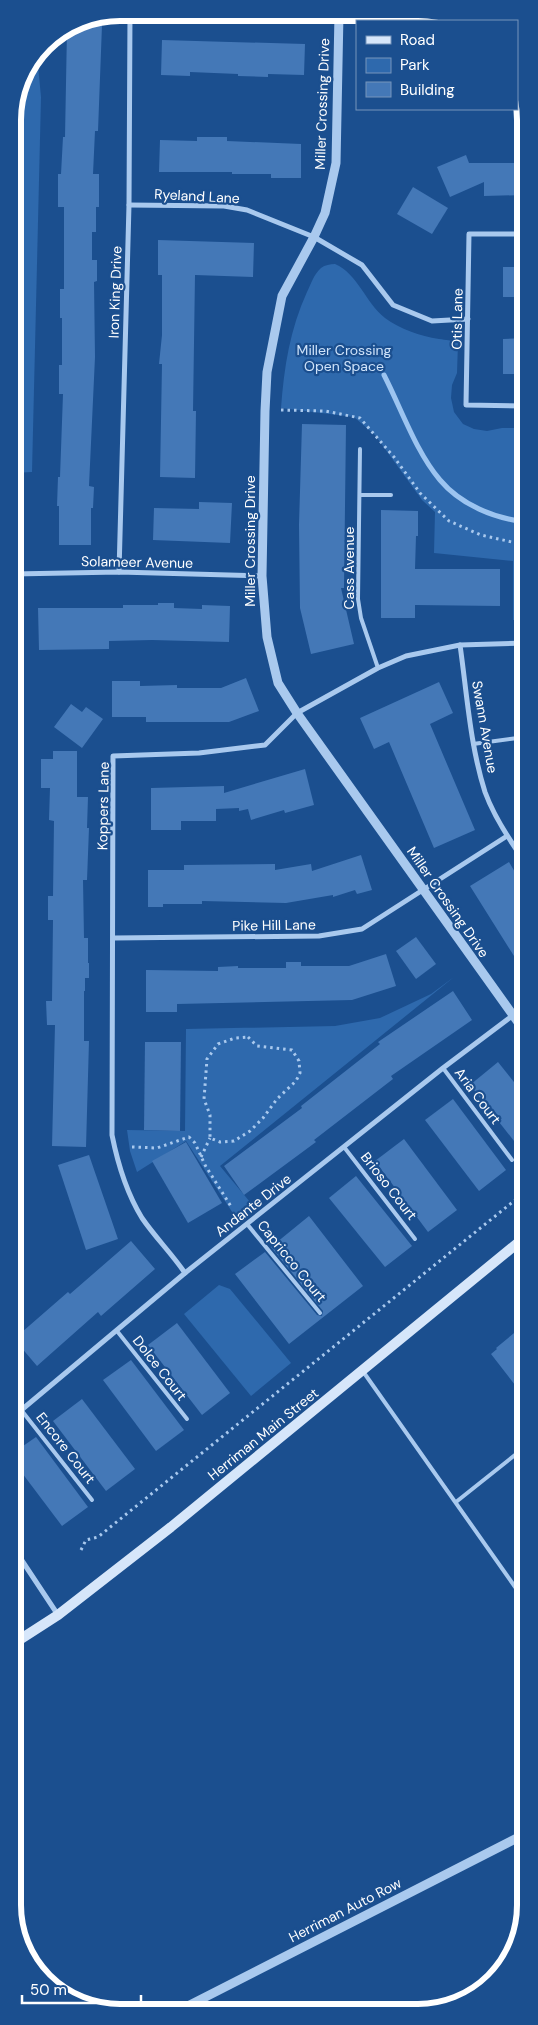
<svg xmlns="http://www.w3.org/2000/svg" width="538" height="2025" viewBox="0 0 538 2025" font-family="'DM Sans',sans-serif">
<style>
.green{fill:#2e69ad}
.lines{fill:none;stroke-linecap:round;stroke-linejoin:round}
.stream{stroke:#9cc4f0;stroke-width:5}
.building{fill:#4478b7}
.path{stroke:#a9c9ee;stroke-width:3;stroke-dasharray:2.5 4;stroke-linecap:butt}
.service{stroke:#a9c9ee;stroke-width:4}
.minor{stroke:#a9c9ee;stroke-width:5}
.tertiary{stroke:#a9c9ee;stroke-width:9}
.secondary{stroke:#d6e6fa;stroke-width:10}
.labels{text-anchor:middle;stroke-width:4.5;stroke-linejoin:round;paint-order:stroke}
.street-label{font-size:14px;fill:#fff;stroke:#1b4f8f}
.park-label{font-size:14px;fill:#cfe3fa;stroke:#1b4f8f}
.rim{fill:none;stroke:#fff;stroke-width:6}
</style>
<rect width="100%" height="100%" fill="#1b4f8f"/>
<g class="green">
<path d="M37 55 41 97 32 472 13 473V114L21 79Z"/>
<path d="M335 264C358 274 365 302 385 318 400 329 420 336 439 339 446 340 451 340 458 343L457 373 452 385 451 398 454 412 463 424 474 429 487 431 502 428H518L521 491 525 492V620H513V561L434 553 435 512 422 500 375 435 354 417 281 408C284 367 290 329 307 292 311 284 314 274 321 268 325 265 330 264 335 264Z"/>
<path d="M24 933 23 1065 13 1066V934Z"/>
<path d="M454 977 220 1166 255 1208 238 1221 186 1141 137 1172 130 1151 127 1130 185 1131 186 1029 335 1026 380 1018 431 994Z"/>
<path d="M219 1285 230 1289 291 1363 251 1396 184 1314Z"/>
</g>
<g class="lines">
<path class="stream" d="M384 375C401 408 416 452 440 480 461 505 494 518 525 522"/>
</g>
<g class="building">
<path d="M73 25H102L98 131H95L93 174H99V207H96V232H92V260H97V281L94 282 95 357 89 486 94 487 93 508H91V545H59V506H57L58 477H60L63 394H59V365H62V318H60V289H64V207H58V174H61L63 137H65L67 29Z"/>
<path d="M162 40 305 44 304 75 268 74V77L238 76V74L190 72V76L161 75Z"/>
<path d="M197 137H227V141L301 144V178H271V174H232V172H159L160 140 197 141Z"/>
<path d="M466 155 469 163H525V195L484 196V182L450 197 437 167Z"/>
<path d="M413 187 448 208 432 234 397 214Z"/>
<path d="M158 240 254 243 253 277 195 275 193 411H196L195 478 160 477 162 364H159L162 335V275H158Z"/>
<rect x="503" y="267" width="22" height="30"/>
<path d="M525 338 524 374H503V339Z"/>
<path d="M302 424 346 425 344 588H341L354 644 311 654 300 608 299 525Z"/>
<path d="M199 502 232 503 230 543 153 540 154 508 199 509Z"/>
<path d="M381 510 418 511V536H416L415 569H500V606L415 605V618H381Z"/>
<path d="M158 603H174V608L202 609V605L230 606 229 642 152 640 109 641V649L39 650 38 608H123V605H158Z"/>
<path d="M246 678 259 711 229 722H146V717H112V681H140V686L177 685V688H221Z"/>
<path d="M439 682 453 713 430 724 475 830 434 848 389 742 374 749 360 718Z"/>
<path d="M71 704 82 712 86 707 103 719 82 748 54 727Z"/>
<path d="M53 751H77V797H88L87 828H89L87 880H83L84 938H88V963H89V978H85V991H84V1041H89L86 1147 52 1146 55 1025H47L46 1001H52L53 920H48V896H53L54 821 49 820 50 788H41V759H53Z"/>
<path d="M305 769 314 805 285 813 284 810 251 820 248 809 239 811V808L216 809V821H181V830H151V788L224 786V793Z"/>
<path d="M361 855 372 890 357 894 355 890 333 897V895L286 903 202 901V904H163V907H148V870H184V865L275 864V870L311 864 312 871Z"/>
<path d="M509 862 525 889V965L517 954 514 956 470 886Z"/>
<path d="M416 937 436 964 416 979 396 951Z"/>
<path d="M386 954 396 986 352 1000 177 1004V1012H146V970L218 971V967L238 966V968H286V962H301V966H349Z"/>
<path d="M453 991 472 1020 391 1076 393 1079 314 1140 316 1142 244 1195 224 1166 302 1108 301 1106 380 1044 378 1042Z"/>
<path d="M145 1042H181L180 1131 144 1130Z"/>
<path d="M498 1062 525 1096V1155L470 1085Z"/>
<path d="M453 1099 506 1170 479 1191 425 1120Z"/>
<path d="M404 1139 457 1210 428 1232 375 1161Z"/>
<path d="M186 1142 222 1203 188 1223 152 1161Z"/>
<path d="M89 1155 118 1239 86 1250 58 1165Z"/>
<path d="M356 1176 412 1246 385 1267 329 1198Z"/>
<path d="M309 1216 363 1286 289 1344 235 1274 265 1252 317 1315 322 1316 323 1311 271 1247Z"/>
<path d="M131 1241 155 1269 101 1316 98 1312 37 1366 14 1339 68 1292 70 1294Z"/>
<path d="M177 1323 230 1393 202 1415 148 1345Z"/>
<path d="M525 1324V1398L491 1354 497 1349 496 1348Z"/>
<path d="M131 1360 184 1430 156 1451 103 1380Z"/>
<path d="M82 1399 135 1469 106 1491 53 1421Z"/>
<path d="M36 1437 88 1507 62 1526 13 1461V1453Z"/>
</g>
<g class="lines">
<g class="path">
<path d="M281 410 325 411 360 418 394 457 420 493 449 521 481 535 525 545"/>
<path d="M248 1037 257 1046 292 1050 299 1061 300 1073 296 1081 277 1099 263 1118 250 1131 234 1141 220 1142 210 1138V1115L204 1099 207 1059 218 1044 235 1038Z"/>
<path d="M132 1147 157 1148 189 1137 195 1143 205 1165 232 1208"/>
<path d="M201 1157 210 1138"/>
<path d="M81 1550 86 1540 98 1537 525 1192"/>
</g>
<g class="service">
<path d="M360 449 358 599 361 618 378 668"/>
<path d="M360 495H391"/>
<path d="M473 744 525 737"/>
<path d="M443 1068 512 1160"/>
<path d="M344 1147 415 1239"/>
<path d="M247 1224 320 1313"/>
<path d="M117 1331 187 1419"/>
<path d="M362 1370 525 1601"/>
<path d="M22 1411 92 1500"/>
<path d="M456 1502 525 1447"/>
</g>
<g class="minor">
<path d="M349 14C367 21 409 24 427 15"/>
<path d="M129 205 224 206 247 210 314 237 362 265 393 305 432 321 468 319"/>
<path d="M525 234H469L466 405 525 406"/>
<path d="M119 572 129 205 130 13"/>
<path d="M13 574 119 572 262 576"/>
<path d="M460 645C467 694 470 745 485 792 494 817 510 841 525 862"/>
<path d="M114 938 319 936 362 929 507 836"/>
<path d="M185 1273C172 1254 155 1237 142 1218 126 1192 118 1165 112 1135L113 756 199 753 265 745 297 713 378 668 406 656 460 645 525 643"/>
<path d="M13 1397 22 1411"/>
<path d="M13 1417 185 1273 443 1068 512 1016"/>
<path d="M13 1547 58 1615"/>
</g>
<g class="tertiary">
<path d="M339 14 336 163 325 213 314 237 282 296 267 372 265 411 262 576 267 637 278 683 297 713 525 1032"/>
<path d="M178 2011 525 1834"/>
</g>
<path class="secondary" d="M13 1644 58 1615 171 1527 525 1237"/>
</g>
<g class="labels">
<g class="street-label">
<text transform="translate(322 104) rotate(-88)" y="5">Miller Crossing Drive</text>
<text transform="translate(197 196) rotate(3)" y="5">Ryeland Lane</text>
<text transform="translate(115 292) rotate(-88)" y="5">Iron King Drive</text>
<text transform="translate(457 319) rotate(-89)" y="5">Otis Lane</text>
<text transform="translate(250 541) rotate(-90)" y="5">Miller Crossing Drive</text>
<text transform="translate(137 562) rotate(1)" y="5">Solameer Avenue</text>
<text transform="translate(349 568) rotate(-90)" y="5">Cass Avenue</text>
<text transform="translate(485 727) rotate(80)" y="5">Swann Avenue</text>
<text transform="translate(103 806) rotate(-89)" y="5">Koppers Lane</text>
<text transform="translate(448 902) rotate(55)" y="5">Miller Crossing Drive</text>
<text transform="translate(274 925) rotate(-1)" y="5">Pike Hill Lane</text>
<text transform="translate(478 1096) rotate(53)" y="5">Aria Court</text>
<text transform="translate(389 1186) rotate(52)" y="5">Brioso Court</text>
<text transform="translate(253 1205) rotate(-38)" y="5">Andante Drive</text>
<text transform="translate(292 1261) rotate(51)" y="5">Capricco Court</text>
<text transform="translate(160 1368) rotate(52)" y="5">Dolce Court</text>
<text transform="translate(263 1434) rotate(-39)" y="5">Herriman Main Street</text>
<text transform="translate(66 1448) rotate(52)" y="5">Encore Court</text>
<text transform="translate(345 1910) rotate(-27)" y="5">Herriman Auto Row</text>
</g>
<g class="park-label">
<text x="344" y="355">Miller Crossing<tspan x="344" dy="16">Open Space</tspan></text>
</g>
</g>
<path d="M0 0H538V2025H0ZM120 21H418A99 99 0 0 1 517 120V1905A99 99 0 0 1 418 2004H120A99 99 0 0 1 21 1905V120A99 99 0 0 1 120 21Z" fill="#1b4f8f" fill-rule="evenodd"/>
<path class="rim" d="M120 21H418A99 99 0 0 1 517 120V1905A99 99 0 0 1 418 2004H120A99 99 0 0 1 21 1905V120A99 99 0 0 1 120 21Z"/>
<rect x="356" y="20" width="162" height="90" fill="#1b4f8f" stroke="#7695bc"/>
<rect x="366" y="36" width="25" height="8" fill="#d6e6fa" stroke="#7695bc"/>
<text x="400" y="45" font-size="15" fill="#ffffff">Road</text>
<rect x="366" y="58" width="25" height="15" fill="#2e69ad" stroke="#7695bc"/>
<text x="400" y="70" font-size="15" fill="#ffffff">Park</text>
<rect x="366" y="82" width="25" height="15" fill="#4478b7" stroke="#7695bc"/>
<text x="400" y="95" font-size="15" fill="#ffffff">Building</text>
<path d="M22 1995v8h119v-8" fill="none" stroke="#ffffff" stroke-width="2.5"/>
<text x="30" y="1995" font-size="15" fill="#ffffff" stroke="#1b4f8f" stroke-width="4" paint-order="stroke">50 m</text>
</svg>
